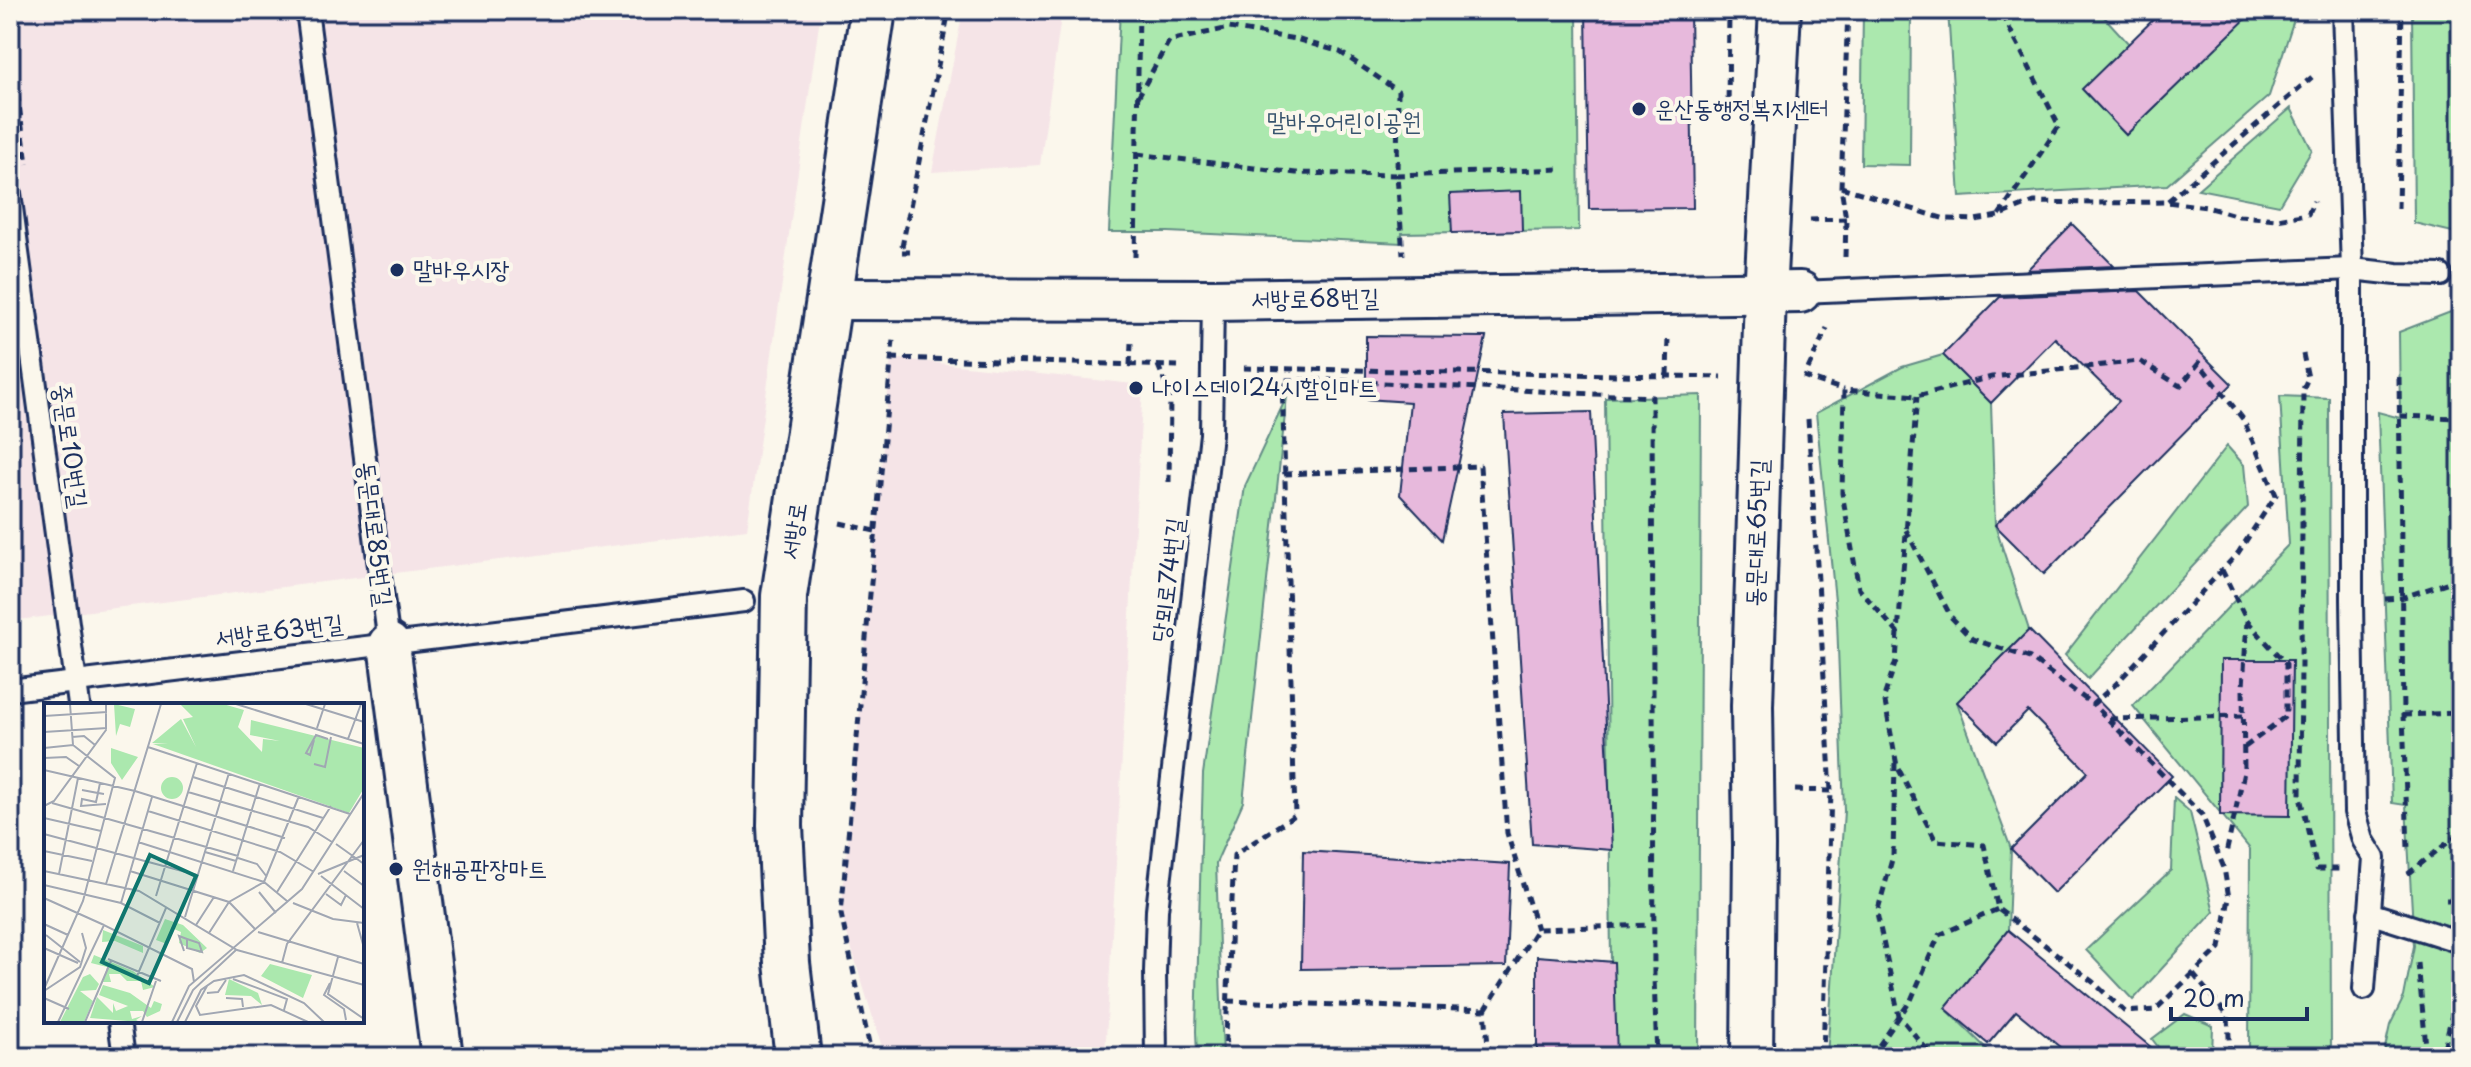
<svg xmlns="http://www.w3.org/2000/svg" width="2471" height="1067" viewBox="0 0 2471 1067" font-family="'Playpen Sans','Poor Story',sans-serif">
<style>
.built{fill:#f5e4e7}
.green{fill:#abe8ae;stroke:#638c86;stroke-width:2}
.building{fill:#e7b9dc;stroke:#1b2f5e;stroke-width:2}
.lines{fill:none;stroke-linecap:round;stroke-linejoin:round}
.service-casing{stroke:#1b2f5e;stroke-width:26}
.minor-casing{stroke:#1b2f5e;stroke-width:46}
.secondary-casing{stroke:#1b2f5e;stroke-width:50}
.path{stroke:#1b2f5e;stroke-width:5;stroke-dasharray:8 6;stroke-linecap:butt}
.service{stroke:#fbf7ec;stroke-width:20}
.minor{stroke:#fbf7ec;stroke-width:40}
.secondary{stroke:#fbf7ec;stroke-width:44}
.poi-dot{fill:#1b2f5e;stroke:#fbf7ec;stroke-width:3}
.labels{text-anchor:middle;stroke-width:8;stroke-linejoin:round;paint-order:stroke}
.poi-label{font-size:24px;fill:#1b2f5e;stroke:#fbf7ec;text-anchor:start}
.park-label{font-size:24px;fill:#38546e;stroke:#fbf7ec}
.street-label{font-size:24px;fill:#1b2f5e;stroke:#fbf7ec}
.inset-road{fill:none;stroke:#a1a7b3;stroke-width:2}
.view{fill:#0f766e;fill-opacity:0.15;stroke:#0f766e;stroke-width:4}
.inset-edge{fill:none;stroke:#1b2f5e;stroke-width:4}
</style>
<rect width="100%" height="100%" fill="#fbf7ec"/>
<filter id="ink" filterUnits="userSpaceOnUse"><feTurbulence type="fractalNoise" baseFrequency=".0125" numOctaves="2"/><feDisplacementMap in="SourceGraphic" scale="16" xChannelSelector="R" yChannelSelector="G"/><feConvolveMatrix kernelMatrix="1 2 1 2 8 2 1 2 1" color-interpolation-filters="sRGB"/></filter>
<g filter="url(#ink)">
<g class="built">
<path d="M10 10H821L747 529 10 621Z"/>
<path d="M963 10H1062L1040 165 932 172Z"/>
<path d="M891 358 1143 385 1105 1057H885L841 914Z"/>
</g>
<g class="green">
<path d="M1120 10H1577L1579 230 1402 233V243L1168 232H1109Z"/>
<path d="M1863 10H1911L1910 165 1861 164Z"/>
<path d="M1948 10H2098L2129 44 2083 90 2126 135 2254 10H2297L2269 96 2167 185 1960 197Z"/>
<path d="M2412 10H2461V234L2414 223Z"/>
<path d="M2291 108 2312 150 2279 205 2198 189Z"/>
<path d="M2461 308V1057H2383L2390 1025 2404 997 2414 946 2406 805 2392 803 2378 412 2400 418 2399 332Z"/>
<path d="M1943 355 1991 403 1995 525 2029 630 1957 702 2011 849 2008 930 1945 1008 1995 1057H1827L1844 811 1837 620 1816 413 1902 367Z"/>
<path d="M1701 395 1698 1057H1612L1605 398Z"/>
<path d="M1287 396 1243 802 1216 863 1223 1057H1197L1196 1031 1203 774 1245 486Z"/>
<path d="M2280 396 2329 398 2331 1057H2249L2250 849 2133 706 2289 544Z"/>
<path d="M2227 446 2244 465 2248 507 2088 679 2065 655Z"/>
<path d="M2174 798 2190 812 2214 912 2133 1000 2086 950 2171 870Z"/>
<path d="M2185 1014 2213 1026 2212 1057H2166L2152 1039Z"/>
</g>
<g class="building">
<path d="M1586 10H1690L1693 208 1589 209Z"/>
<path d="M2163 10H2255L2126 135 2082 89Z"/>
<path d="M1521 191 1522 231 1452 233 1450 194Z"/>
<path d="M2072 224 2114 266 2027 270Z"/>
<path d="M2139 291 2232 384 2044 574 1995 525 2119 401 2055 338 1991 403 1943 355 2000 297Z"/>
<path d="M1366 336 1486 337 1442 540 1400 495 1410 402 1366 399Z"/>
<path d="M1591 412 1612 850 1532 844 1504 414Z"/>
<path d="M2029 630 2172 776 2054 893 2011 849 2088 772 2028 711 1997 742 1957 702Z"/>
<path d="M2221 660H2292L2290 816 2220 815Z"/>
<path d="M1303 851 1510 864 1506 966 1301 969Z"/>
<path d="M2008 930 2163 1057H2072L2016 1011 1988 1044 1945 1008Z"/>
<path d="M1537 956 1614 962 1617 1057H1537Z"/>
</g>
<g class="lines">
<defs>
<g id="service">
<path d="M307 10 389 644"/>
<path d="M2343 10 2352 269V600L2355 812 2363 840 2374 858 2364 989"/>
<path d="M10 193 79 705"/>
<path d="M1800 292 2352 269 2397 274 2441 275"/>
<path d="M10 690 744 601"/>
<path d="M2369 913 2454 940H2461"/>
<path d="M119 1021 124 1057"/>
<path d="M1156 1057 1155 972 1157 910 1211 434 1213 300"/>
</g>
<g id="minor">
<path d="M830 299 1213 300 1800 292"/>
<path d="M389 644 442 1057"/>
<path d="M1752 1057 1754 846 1752 706 1765 294 1780 10"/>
</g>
<path id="secondary" d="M798 1057 787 963 780 826 784 596 873 10"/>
</defs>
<use href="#service" class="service-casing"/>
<use href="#minor" class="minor-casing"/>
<use href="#secondary" class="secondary-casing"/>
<g class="path">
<path d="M10 39 27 164"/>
<path d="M1138 97 1169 41 1229 28 1296 39 1340 52 1398 91 1397 175 1561 169"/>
<path d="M1728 113 1729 10"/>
<path d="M1137 154 1296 173 1397 175 1403 255"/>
<path d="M1841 187 1945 219 1975 220 1998 216 2034 202 2094 203 2168 202 2206 207 2239 216 2277 219 2308 214 2314 201"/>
<path d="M2168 201 2312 77"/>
<path d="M2398 209 2402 10"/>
<path d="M1999 215 2059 126 2000 10"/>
<path d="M1810 220 1846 219"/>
<path d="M910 252H901L949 10"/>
<path d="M1135 257 1139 10"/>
<path d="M1845 257 1846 219 1841 187 1848 10"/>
<path d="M2303 354 2308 378 2303 389 2300 797 2317 869H2340"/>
<path d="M891 358 1178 366"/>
<path d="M1130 365 1131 343"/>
<path d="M1158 365 1170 396 1169 482"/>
<path d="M1244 368 1722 377"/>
<path d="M1808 369 1827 328"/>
<path d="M1667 376 1668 337"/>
<path d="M1803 376 1844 390"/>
<path d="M2399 377 2403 715 2408 849"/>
<path d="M2400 416 2461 418"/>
<path d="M1808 419 1831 791 1823 1057"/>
<path d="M1284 474 1480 466 1507 833 1537 929"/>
<path d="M840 523 875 531"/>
<path d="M1906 530 1951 617 1972 639 2030 658 2092 704"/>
<path d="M2222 570 2247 621 2243 687 2244 772 2226 854"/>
<path d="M2385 599 2401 598 2461 578"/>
<path d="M1898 633 1896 661 1884 697 1897 766 1936 841 1984 845 1998 909 2093 982 2125 1012 2155 1010 2220 948 2229 898 2224 868 2202 815 2093 704 2116 684 2238 553 2276 495 2243 419 2199 363 2180 386 2140 361 1992 377 1917 396 1844 390 1842 493 1859 589 1898 633 1917 396"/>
<path d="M2455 714 2461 699"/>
<path d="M2403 715 2461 713"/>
<path d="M2109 719 2244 716"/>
<path d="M2245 747 2286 716V664L2247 621"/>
<path d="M1895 763 1893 856 1877 913 1899 1016 1933 1057"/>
<path d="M1795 790 1831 791"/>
<path d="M2408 874 2461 832"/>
<path d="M2446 900H2461"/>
<path d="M2418 963 2427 1057"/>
<path d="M2193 974 2228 1016 2230 1057"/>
<path d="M1227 1001 1485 1010 1489 1057"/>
<path d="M1485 1010 1537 929 1649 925"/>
<path d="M872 1057 841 914 893 340"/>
<path d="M1225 1057 1234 855 1295 815 1282 380H1326L1652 397 1654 978 1657 1057"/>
<path d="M1871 1057 1911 1000 1939 935 1998 909"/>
<path d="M2453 1057 2444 1048 2456 998 2454 971"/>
</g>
<use href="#service" class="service"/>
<use href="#minor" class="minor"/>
<use href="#secondary" class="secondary"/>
</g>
</g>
<g class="poi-dot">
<circle cx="1639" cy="109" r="8"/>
<circle cx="397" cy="270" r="8"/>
<circle cx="1136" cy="388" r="8"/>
<circle cx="396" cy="869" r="8"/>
</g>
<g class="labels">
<g class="poi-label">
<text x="1655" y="117">운산동행정복지센터</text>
<text x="413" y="278">말바우시장</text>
<text x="1152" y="396">나이스데이24시할인마트</text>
<text x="412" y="877">원해공판장마트</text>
</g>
<g class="park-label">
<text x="1344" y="130">말바우어린이공원</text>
</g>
<g class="street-label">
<text transform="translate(1315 299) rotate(-1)" y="8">서방로68번길</text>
<text transform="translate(70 446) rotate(82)" y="8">중문로10번길</text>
<text transform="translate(794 531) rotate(-81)" y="8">서방로</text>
<text transform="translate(1757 533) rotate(-88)" y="8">동문대로65번길</text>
<text transform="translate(375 534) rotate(83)" y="8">동문대로85번길</text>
<text transform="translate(1168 580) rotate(-83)" y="8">당뫼로74번길</text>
<text transform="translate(279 631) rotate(-7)" y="8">서방로63번길</text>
</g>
</g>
<g transform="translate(44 703)">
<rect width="320" height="320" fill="#fbf7ec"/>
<path d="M70 1 91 6 86 24 76 21 72 33ZM136 1H179L200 7 194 24 218 49 219 36 236 38 206 32 207 17 320 45V85L305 110 109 41H124L108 40 137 16 152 44 139 16 149 14ZM67 45 94 54 78 77 67 60ZM117 85a11 11 0 1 1 22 0a11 11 0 1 1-22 0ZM121 216 139 222 163 245 156 250 135 240 137 229 130 226 123 241 112 237ZM59 227 99 243V250L71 238 58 239ZM50 252 89 268 111 284 99 287 97 278H83L76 271H65L67 279H59L63 264 47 260ZM226 261 268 272 259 295 217 273ZM46 271 55 281 52 287 36 288 49 298 40 319H16L39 274ZM185 276 214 290 218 302 207 293 181 292ZM59 282 86 290 107 305 110 298 118 301 116 308 103 314 99 308H86L88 316 98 313 92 317 96 319 46 315 53 294 69 310V300L72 308 84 303 55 292Z" fill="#abe8ae"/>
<path class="inset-road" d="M26 1 29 42M192 1 320 41M262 1 320 19M0 13 63 9M273 25 281 1M0 29 63 25M28 34 40 33 51 42M304 36 317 1M270 37 266 52 262 50 272 32 284 36M104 44 306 111M0 45 29 42 71 75 39 198 0 286M0 55 22 54 35 63M270 61 281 64 287 34M0 67 91 88 241 135M149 74 279 115M38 87 54 90 56 80M144 89 264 124 288 139M60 91 54 90 52 99 38 96 37 103 62 101M8 100 194 153M0 103 10 98 62 27V1M104 108 236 149 270 169M0 115 57 128M0 131 153 172M94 139 220 179 243 198M292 141 320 161M0 148 48 158M161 149 192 158M194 155 213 161 223 174M0 168 95 188 193 247 320 282M86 168 185 199 211 226M189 168 216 80M300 168 320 183M15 171 34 75M274 171 320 152M277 173 320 206M62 181 117 1M0 182 77 200 116 220M215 189 232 210M233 189 287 103M282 191 297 202 302 192M112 193 153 60M0 195 60 222M77 200 108 94M249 200 289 216 320 220M141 214 185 70M313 220 320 245M0 221 24 232M152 222 170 194M214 229 320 261M165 230 185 199 220 179 255 93M2 232 36 259M0 245 34 260M140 248 135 233 143 236V245L158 249 155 240 143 236M294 254 284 291 320 316M64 256 117 278M238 260 243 241 320 137M93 273 122 205M189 276 243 296 240 307M286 280 280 292 300 306 302 317M163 283 152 303 156 312 227 302 264 319M0 288 36 264 42 245 38 230M163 290 174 289 182 277M0 295 25 306M182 295 198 296 199 304M14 319 60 222 148 266 150 279M41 319 67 258M98 319 112 278M128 319 145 283 258 186 320 90M133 319 149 287 192 247M141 319 157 287 170 278 200 272 260 300 280 319"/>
<path class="view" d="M106 152 152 173 105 280 58 259Z"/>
<rect width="320" height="320" class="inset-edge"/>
</g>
<rect width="2471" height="1067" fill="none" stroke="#fbf7ec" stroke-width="40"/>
<rect x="20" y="20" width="2431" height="1027" fill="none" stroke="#1b2f5e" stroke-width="3" filter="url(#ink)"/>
<path d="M2171 1007v12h136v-12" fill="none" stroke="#1b2f5e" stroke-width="4"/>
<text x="2183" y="1007" font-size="24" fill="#1b2f5e" stroke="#fbf7ec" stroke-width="6" paint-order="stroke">20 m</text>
</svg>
